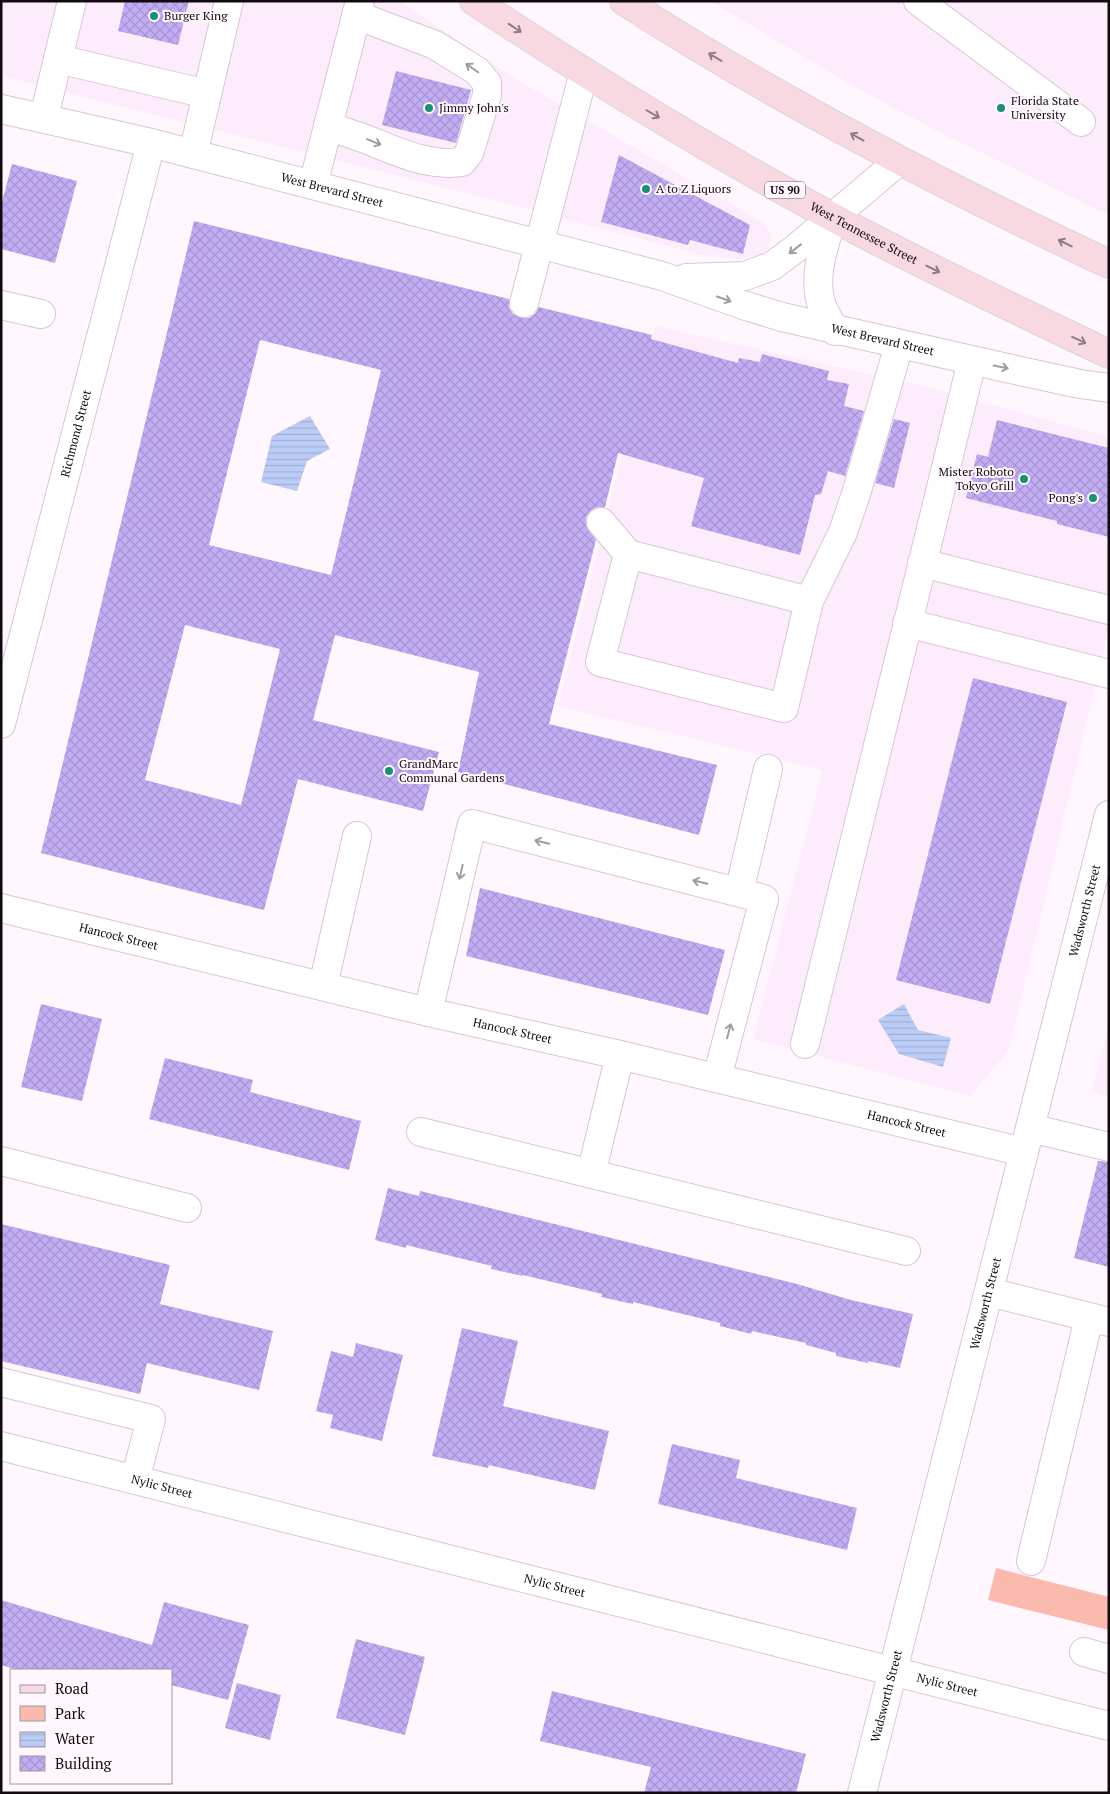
<svg xmlns="http://www.w3.org/2000/svg" width="1110" height="1794" viewBox="0 0 1110 1794" font-family="'PT Serif',serif">
<style>
.built{fill:#fdecfb}
.green{fill:#fabaae}
.water{fill:url(#water-rules)}
.building{fill:url(#building-cross-hatch);fill-rule:evenodd}
.lines{fill:none;stroke-linecap:round;stroke-linejoin:round}
.minor-casing{stroke:#d9c5d8;stroke-width:30}
.major-casing{stroke:#d9d8d9;stroke-width:30}
.minor{stroke:#fff;stroke-width:28}
.major{stroke:#f8d8e1;stroke-width:28}
.oneway{stroke:#907c83}
.oneway2{stroke:#a09da0}
.poi-dot{fill:#189176;stroke:#fff6fe;stroke-width:2}
.labels{text-anchor:middle;stroke-width:4;stroke-linejoin:round;paint-order:stroke}
.shield{fill:#fff6fe;stroke:#585258;stroke-width:1}
.shield-label{font-size:11px;font-weight:bold;fill:#110b11}
.poi-label{font-size:12px;fill:#110b11;stroke:#fff6fe;text-anchor:start}
.street-label{font-size:12px;fill:#110b11;stroke:#fff6fe}
</style>
<defs>
<pattern id="water-rules" width="6" height="5" patternUnits="userSpaceOnUse" patternTransform="scale(1.25)"><rect width="6" height="5" fill="#bbcdf7"/><path d="M0 2.5h6" fill="none" stroke="#a0afd3"/></pattern>
<pattern id="building-cross-hatch" width="8" height="8" patternUnits="userSpaceOnUse" patternTransform="scale(1.25)"><rect width="8" height="8" fill="#c2adf5"/><path d="M0 0l8 8M0 8l8-8" fill="none" stroke="#a694d1"/></pattern>
</defs>
<rect width="100%" height="100%" fill="#fff6fe"/>
<g class="built">
<path d="M1 1H400L514 78 764 223 772 235 768 249 758 256 737 259 701 255 483 197 1 76Z"/>
<path d="M710 1H1109V215L939 132 848 83Z"/>
<path d="M655 326 923 386 1109 437V628L1009 1050 970 1096 753 1039 823 770 558 706Z"/>
<path d="M1109 1022V1097L1092 1092Z"/>
</g>
<path class="green" d="M996 1568 1109 1597V1630L988 1600Z"/>
<g class="water">
<path d="M310 416 330 449 307 461 297 491 261 482 272 436Z"/>
<path d="M904 1004 918 1030 951 1038 943 1067 899 1054 878 1020Z"/>
</g>
<g class="building">
<path d="M125 1H189L178 45 118 31Z"/>
<path d="M396 71 471 90 456 143 382 125Z"/>
<path d="M619 155 750 225 743 254 690 240 688 245 601 222Z"/>
<path d="M12 164 77 181 55 263 1 249V206Z"/>
<path d="M194 221 509 299V308L513 314 521 318H529L535 314 539 307 652 335 651 339 738 363 739 358 760 362 762 354 829 371 827 380 849 384 844 406 864 411 845 476 828 471 821 494 815 495 800 555 691 526 704 478 618 453 605 507H598L591 510 586 517V525L596 540 549 724 717 765 699 835 458 772 479 672 335 635 313 720 439 752 423 811 298 779 264 910 41 853ZM260 340 381 370 331 575 209 545ZM185 625 280 649 241 805 145 780Z"/>
<path d="M894 419 910 423 894 488 875 483Z"/>
<path d="M997 420 1109 448V537L1057 524V521L966 498 977 454 988 457Z"/>
<path d="M973 678 1067 702 990 1004 896 980Z"/>
<path d="M480 888 725 950 708 1015 466 956Z"/>
<path d="M41 1004 102 1019 82 1101 21 1087Z"/>
<path d="M165 1058 253 1080 250 1092 361 1121 349 1170 149 1119Z"/>
<path d="M1098 1161 1109 1162V1267L1074 1258Z"/>
<path d="M388 1188 419 1196 420 1191 474 1204 797 1284 851 1300 913 1314 900 1368 868 1361V1363L836 1356V1353L806 1345V1343L752 1331 751 1334 720 1326V1323L633 1302V1304L601 1297 602 1294 523 1275V1276L491 1269 492 1266 406 1245V1248L375 1240Z"/>
<path d="M1 1224 170 1265 160 1304 273 1331 259 1390 147 1363 140 1394 1 1361Z"/>
<path d="M462 1328 518 1341 503 1406 609 1431 595 1490 489 1465 488 1468 432 1456Z"/>
<path d="M356 1343 403 1355 382 1441 330 1428 333 1415 316 1411 331 1351 353 1357Z"/>
<path d="M672 1444 740 1460 736 1478 857 1508 847 1550 658 1504Z"/>
<path d="M1 1600 152 1645 164 1602 249 1625 228 1700 171 1685V1670H18L1 1665Z"/>
<path d="M356 1639 425 1657 405 1735 336 1718Z"/>
<path d="M237 1683 281 1695 270 1740 225 1728Z"/>
<path d="M552 1691 806 1754 796 1793H644L651 1767 540 1741Z"/>
</g>
<g class="lines">
<defs>
<g id="minor">
<path d="M918 1 1081 122"/>
<path d="M58 59 207 94"/>
<path id="s1" d="M1 109 151 143 662 276 743 305 782 317 1011 369 1080 384 1109 388"/>
<path d="M44 117 72 1"/>
<path d="M328 126C341 131 355 135 368 140 398 152 429 167 462 162L469 153 487 95V83L477 71 435 45 356 15"/>
<path d="M193 154 229 1"/>
<path d="M313 185 360 1"/>
<path d="M833 217C824 246 812 276 822 306 825 314 831 323 835 331"/>
<path d="M686 278 745 276 772 266 795 249 899 161"/>
<path d="M524 303 584 72"/>
<path d="M1 305 41 314"/>
<path d="M601 522 628 554"/>
<path d="M922 563 1109 610"/>
<path d="M809 601 628 554 600 662 784 708 809 601 843 532 856 494 899 345"/>
<path d="M907 623 1109 674"/>
<path id="s2" d="M1 724 151 143"/>
<path d="M739 892 768 769"/>
<path id="s3" d="M1 908 428 1012 620 1055 1024 1152"/>
<path d="M323 986 357 836"/>
<path d="M428 1012 472 824 764 899 717 1078"/>
<path d="M805 1044 972 361"/>
<path d="M1030 1128 1109 1147"/>
<path d="M421 1132 906 1251"/>
<path d="M1 1161 187 1208"/>
<path d="M591 1174 620 1055"/>
<path d="M989 1292 1109 1322"/>
<path d="M1 1382 151 1419 135 1480"/>
<path id="s4" d="M1 1446 1109 1726"/>
<path d="M1031 1561 1089 1318"/>
<path d="M1084 1652 1109 1659"/>
<path id="s5" d="M862 1793 1109 815"/>
</g>
<g id="major">
<path id="s6" d="M474 1C591 78 711 152 834 218 924 266 1016 310 1109 354"/>
<path d="M624 1C779 101 943 186 1109 264"/>
</g>
</defs>
<use href="#minor" class="minor-casing"/>
<use href="#major" class="major-casing"/>
<use href="#minor" class="minor"/>
<use href="#major" class="major"/>
</g>
<defs><path id="oneway-shaft" d="M-6 0H5M1.5-3L5.5 0L1.5 3" fill="none" stroke-width="1.6" stroke-linecap="round" stroke-linejoin="round" transform="scale(1.25)"/></defs>
<g class="oneway">
<use href="#oneway-shaft" transform="translate(515 28) rotate(34)"/>
<use href="#oneway-shaft" transform="translate(715 57) rotate(-149)"/>
<use href="#oneway-shaft" transform="translate(653 114) rotate(30)"/>
<use href="#oneway-shaft" transform="translate(857 137) rotate(-151)"/>
<use href="#oneway-shaft" transform="translate(1065 243) rotate(-154)"/>
<use href="#oneway-shaft" transform="translate(933 269) rotate(26)"/>
<use href="#oneway-shaft" transform="translate(1079 340) rotate(25)"/>
</g>
<g class="oneway2">
<use href="#oneway-shaft" transform="translate(472 68) rotate(-145)"/>
<use href="#oneway-shaft" transform="translate(374 142) rotate(22)"/>
<use href="#oneway-shaft" transform="translate(795 249) rotate(142)"/>
<use href="#oneway-shaft" transform="translate(724 299) rotate(19)"/>
<use href="#oneway-shaft" transform="translate(1001 367) rotate(12)"/>
<use href="#oneway-shaft" transform="translate(542 842) rotate(-166)"/>
<use href="#oneway-shaft" transform="translate(461 872) rotate(103)"/>
<use href="#oneway-shaft" transform="translate(700 882) rotate(-166)"/>
<use href="#oneway-shaft" transform="translate(729 1031) rotate(-75)"/>
</g>
<g class="poi-dot">
<circle cx="154" cy="16" r="5"/>
<circle cx="429" cy="108" r="5"/>
<circle cx="1001" cy="108" r="5"/>
<circle cx="646" cy="189" r="5"/>
<circle cx="1024" cy="479" r="5"/>
<circle cx="1093" cy="498" r="5"/>
<circle cx="389" cy="771" r="5"/>
</g>
<g class="labels">
<rect class="shield" x="765" y="181.5" width="40" height="17" rx="4"/>
<g class="shield-label">
<text x="785" y="194">US 90</text>
</g>
<g class="poi-label">
<text x="164" y="20">Burger King</text>
<text x="1011" y="105">Florida State<tspan x="1011" dy="14">University</tspan></text>
<text x="439" y="112">Jimmy John's</text>
<text x="656" y="193">A to Z Liquors</text>
<text x="1014" y="476" text-anchor="end">Mister Roboto<tspan x="1014" dy="14">Tokyo Grill</tspan></text>
<text x="1083" y="502" text-anchor="end">Pong's</text>
<text x="399" y="768">GrandMarc<tspan x="399" dy="14">Communal Gardens</tspan></text>
</g>
<g class="street-label">
<text dy="4" stroke="none"><textPath href="#s1" startOffset="341">West Brevard Street</textPath></text>
<text dy="4" stroke="none"><textPath href="#s6" startOffset="454">West Tennessee Street</textPath></text>
<text dy="4" stroke="none"><textPath href="#s1" startOffset="912">West Brevard Street</textPath></text>
<text dy="4" stroke="none"><textPath href="#s2" startOffset="300">Richmond Street</textPath></text>
<text dy="4" stroke="none"><textPath href="#s5" startOffset="910">Wadsworth Street</textPath></text>
<text dy="4" stroke="none"><textPath href="#s3" startOffset="121">Hancock Street</textPath></text>
<text dy="4" stroke="none"><textPath href="#s3" startOffset="526">Hancock Street</textPath></text>
<text dy="4" stroke="none"><textPath href="#s3" startOffset="931">Hancock Street</textPath></text>
<text dy="4" stroke="none"><textPath href="#s5" startOffset="505">Wadsworth Street</textPath></text>
<text dy="4" stroke="none"><textPath href="#s4" startOffset="166">Nylic Street</textPath></text>
<text dy="4" stroke="none"><textPath href="#s4" startOffset="571">Nylic Street</textPath></text>
<text dy="4" stroke="none"><textPath href="#s4" startOffset="976">Nylic Street</textPath></text>
<text dy="4" stroke="none"><textPath href="#s5" startOffset="100">Wadsworth Street</textPath></text>
</g>
</g>
<rect width="1110" height="1794" fill="none" stroke="#110b11" stroke-width="5"/>
<rect x="10" y="1669" width="162" height="115" fill="#fff6fe" stroke="#a0989f"/>
<rect x="20" y="1685" width="25" height="8" fill="#f8d8e1" stroke="#a0989f"/>
<text x="55" y="1694" font-size="15" fill="#110b11">Road</text>
<rect x="20" y="1706" width="25" height="15" fill="#fabaae" stroke="#a0989f"/>
<text x="55" y="1719" font-size="15" fill="#110b11">Park</text>
<rect x="20" y="1732" width="25" height="15" fill="url(#water-rules)" stroke="#a0989f"/>
<text x="55" y="1744" font-size="15" fill="#110b11">Water</text>
<rect x="20" y="1756" width="25" height="15" fill="url(#building-cross-hatch)" stroke="#a0989f"/>
<text x="55" y="1769" font-size="15" fill="#110b11">Building</text>
</svg>
